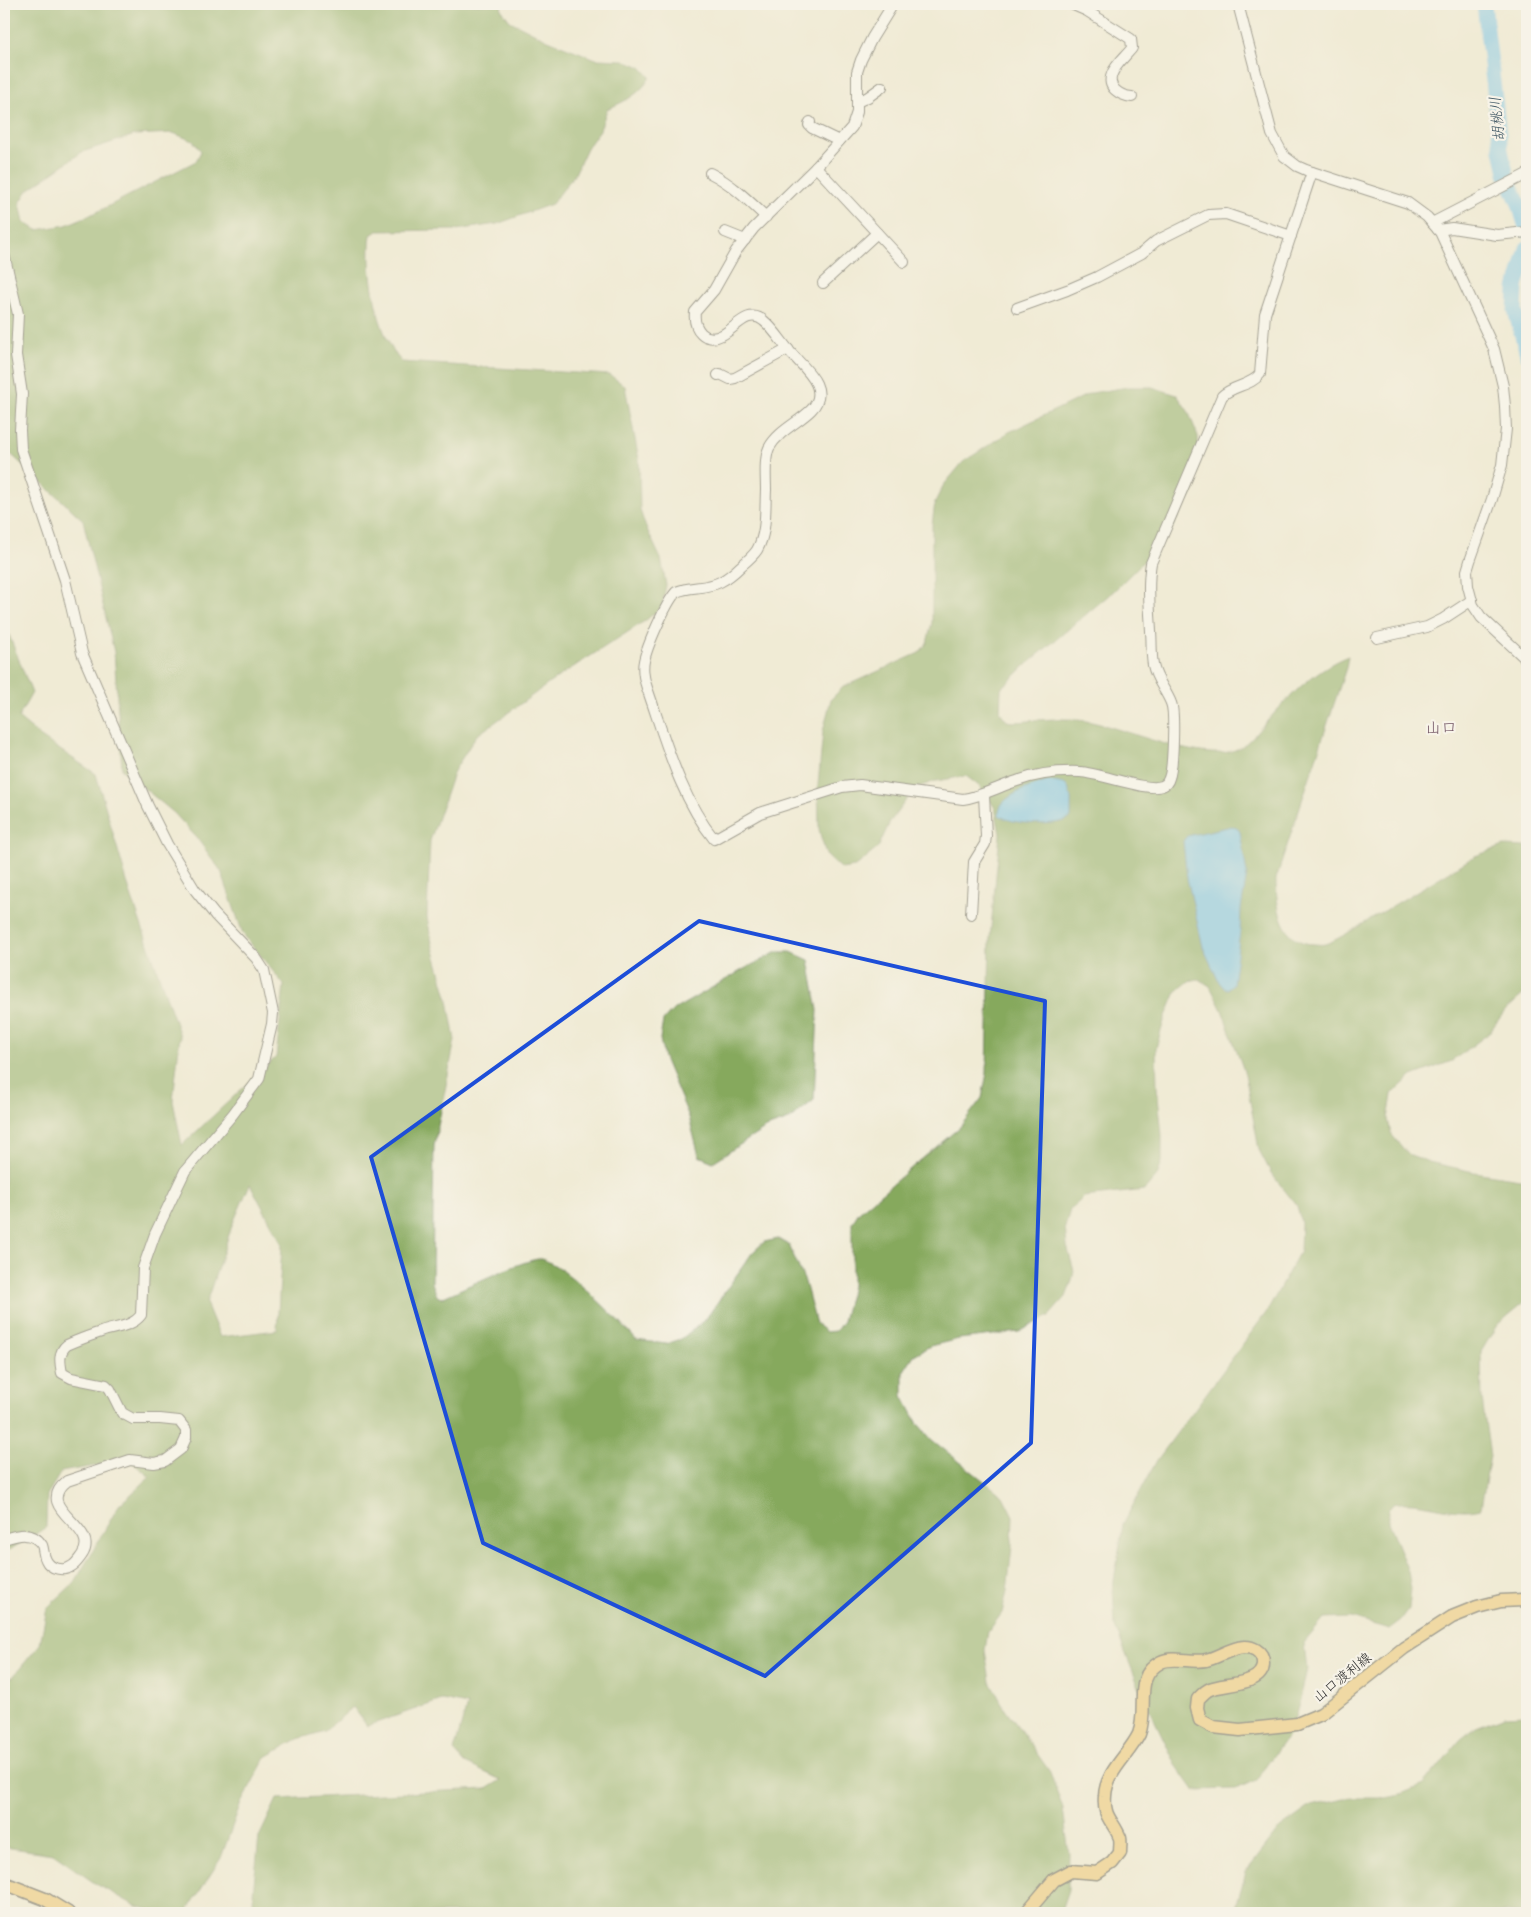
<svg xmlns="http://www.w3.org/2000/svg" width="1531" height="1917" viewBox="0 0 1531 1917" font-family="'Architects Daughter','Klee One',sans-serif">
<style>
.forest{fill:#86a95d;stroke:#586a44;fill-rule:evenodd}
.water{fill:#70c1eb;stroke:#4e768b}
.lines{fill:none;stroke-linecap:round;stroke-linejoin:round}
.river{stroke:#70c1eb;stroke-width:15}
.minor-casing{stroke:#494844;stroke-width:12}
.major-casing{stroke:#494844;stroke-width:15}
.minor{stroke:#fff;stroke-width:10}
.major{stroke:#efc469;stroke-width:12}
.marked{fill:none;stroke:#1d4ed8;stroke-width:4;stroke-linejoin:round}
.labels{text-anchor:middle;stroke-width:4.5;stroke-linejoin:round;paint-order:stroke}
.street-label{font-size:14px;fill:#2b2b2b;stroke:#f7f3e8}
.water-label{font-size:15px;font-style:italic;fill:#405865;stroke:#f7f3e8}
.quarter-label{font-size:16px;fill:#725564;stroke:#f7f3e8}
</style>
<rect width="100%" height="100%" fill="#f7f3e8"/>
<filter id="ink" filterUnits="userSpaceOnUse"><feTurbulence type="fractalNoise" baseFrequency=".02" numOctaves="2"/><feDisplacementMap in="SourceGraphic" scale="10" xChannelSelector="R" yChannelSelector="G"/><feConvolveMatrix kernelMatrix="1 2 1 2 8 2 1 2 1" color-interpolation-filters="sRGB"/></filter>
<filter id="wash" filterUnits="userSpaceOnUse"><feTurbulence type="fractalNoise" baseFrequency=".0096" numOctaves="4" result="noise"/><feDisplacementMap in="SourceGraphic" scale="20" xChannelSelector="R" yChannelSelector="G"/><feGaussianBlur stdDeviation="1.12" result="paint"/><feColorMatrix in="noise" values="0 0 0 0 0 0 0 0 0 0 0 0 0 0 0 0 0 1.4 0 .05"/><feComposite in="paint" operator="in"/></filter>
<g filter="url(#wash)">
<rect width="100%" height="100%" fill="#f0ebd5"/>
<g class="forest">
<path d="M4 4H502L501 9 510 21 548 40 596 59 624 60 641 67 650 77C641 94 624 102 607 109L600 130 587 148 575 174 552 204 497 224 456 230 377 231 371 235C366 269 377 337 402 362L610 375 625 386 639 460 640 510 645 525 661 559 666 585 662 607 645 621 558 677 476 736 454 771 430 841 427 917 432 943 448 1000 455 1040 434 1146 432 1283 437 1296 441 1298C458 1291 528 1257 541 1259 564 1264 620 1321 636 1340L666 1344 681 1339 705 1320 752 1253 764 1242 778 1239 789 1245 805 1282 816 1324 826 1332 836 1331 843 1321 852 1286V1223L859 1212 960 1127 982 1098 987 1073 990 938 1000 834 995 808 979 786 966 776 936 781 915 788 890 822 878 848 855 867 841 869 826 855 819 830 818 785 823 731 831 699 843 687 919 653 927 643 932 622V525L935 502 943 486 963 462 1009 432 1091 393 1128 387H1152L1177 395 1188 411 1198 436 1199 462 1194 491 1164 541 1115 590 1026 665 1001 689 1000 712 1007 721C1017 723 1026 721 1037 720 1053 719 1070 718 1086 721 1124 727 1201 764 1235 750 1248 745 1258 730 1268 720 1292 694 1315 669 1348 656L1346 668 1276 879C1276 905 1281 944 1314 944 1317 944 1322 945 1325 944 1332 942 1340 937 1346 934L1475 856 1504 846 1527 847V991L1505 1011 1488 1034 1452 1061 1412 1076 1392 1094 1388 1119 1391 1134 1408 1154 1429 1162 1474 1172 1527 1180V1300L1497 1325 1481 1352 1482 1399 1490 1456 1481 1508C1451 1516 1422 1498 1393 1504L1388 1510V1522L1408 1571 1411 1589 1409 1609 1401 1620 1389 1629 1351 1618 1324 1619 1304 1643 1307 1670 1300 1700 1291 1731 1256 1780 1236 1789 1194 1790 1176 1765 1141 1692 1115 1627 1113 1587 1123 1524 1157 1460 1268 1310 1300 1251 1301 1223 1297 1206 1271 1173 1259 1150 1245 1074 1222 1010 1210 986 1198 979 1189 981 1176 992 1164 1021 1156 1048 1157 1087 1162 1135V1162L1157 1176 1145 1190 1084 1197 1070 1210 1065 1227 1067 1246 1074 1271 1072 1281 1066 1297 1049 1316 1019 1332 959 1339 930 1346 914 1355 903 1372V1396L918 1424 932 1440 1003 1496 1013 1516 1012 1546 1007 1592 1002 1613 988 1632 985 1650 990 1681 1004 1707 1050 1772 1063 1809 1069 1854 1068 1890 1060 1913H257L252 1903 259 1837 277 1799 486 1789 501 1780 465 1763 454 1751 467 1705 442 1700 367 1726 353 1707 325 1731 298 1739 266 1757 240 1805 221 1858 186 1913H162L136 1906 96 1884 53 1854 4 1847V1675L12 1678 40 1644 47 1608 75 1582 119 1505 150 1477 129 1460 61 1472 47 1495 46 1528 4 1553V622L32 693 18 718 41 737 96 774 130 892 180 1036 173 1101 182 1145 276 1057 284 985 243 934 221 871 196 837 174 813 122 770 114 652 83 520 4 448ZM173 133 193 141 201 151 196 161 97 212 66 225 37 230 24 222 20 203 28 190 82 152 135 135ZM250 1184 282 1244 277 1330 220 1337 206 1303 233 1223Z"/>
<path d="M777 952H791L809 960 818 1010 814 1100 789 1120 766 1128 713 1162 699 1156 689 1117 664 1058 660 1039 663 1021 672 1011 744 969Z"/>
<path d="M1525 1715 1527 1716V1913H1234L1246 1872 1280 1828 1311 1806 1344 1798H1379L1401 1794 1423 1785 1460 1740 1476 1727 1505 1716Z"/>
</g>
<g class="water">
<path d="M1049 781 1064 784 1068 787 1071 799V818C1058 827 1010 825 999 815 996 796 1035 785 1049 781Z"/>
<path d="M1232 826 1238 829 1240 832 1247 874 1241 909 1240 932 1233 985 1228 989 1224 988 1219 982 1203 947 1187 878 1183 841 1187 836Z"/>
</g>
<g class="lines">
<g class="river">
<path d="M1484 4 1501 150 1507 177 1519 204 1527 231"/>
<path d="M1527 248 1516 288 1515 311 1527 354"/>
</g>
</g>
</g>
<g filter="url(#ink)">
<g class="lines">
<defs>
<g id="minor">
<path d="M893 4 872 38 861 60 857 72V112L852 127 816 167 754 228 736 251 714 290 695 312C693 329 705 344 722 335 735 329 748 307 764 321 775 330 782 343 791 353 804 368 832 389 811 410 798 423 778 431 769 448 764 459 766 478 766 490 765 508 767 533 757 550 753 556 747 561 741 566 735 572 728 578 720 582 706 589 690 586 676 592 666 603 647 646 644 661 642 670 644 679 647 688 665 739 680 797 714 839L760 813 842 787 860 785 963 799C983 796 998 787 1017 781 1037 774 1058 771 1080 772 1100 773 1147 792 1162 786 1165 785 1168 782 1169 778 1173 769 1175 712 1171 703 1166 690 1156 680 1153 665 1151 654 1152 643 1151 631 1150 609 1147 586 1151 563L1222 396C1233 385 1251 386 1260 374L1265 314 1312 172"/>
<path d="M1071 4 1087 11 1131 39 1132 48C1126 56 1115 65 1112 74 1106 88 1121 96 1132 97"/>
<path d="M1238 4 1272 134 1284 156 1297 166 1306 170 1408 203 1427 217 1440 232 1494 349 1503 386 1505 406 1506 429 1502 465 1492 499 1470 561 1467 571 1468 586 1473 605 1481 617 1527 660"/>
<path d="M857 102 868 97 882 87"/>
<path d="M810 122 809 125 812 128 839 141"/>
<path d="M816 167 904 262"/>
<path d="M710 173C732 184 748 200 766 217"/>
<path d="M1432 223 1527 174"/>
<path d="M1438 230 1452 228 1497 235 1527 232"/>
<path d="M725 232 745 240"/>
<path d="M4 254 18 314 16 355 22 394 20 430 21 449 65 580 82 653 148 806 167 844 195 890 215 915 256 958 264 970 273 1013 272 1024 259 1079 233 1114 185 1171 155 1234 143 1268 141 1315C132 1327 115 1327 101 1332 89 1336 78 1340 67 1345 58 1352 60 1363 62 1373L71 1378 106 1385 110 1389 122 1413 133 1419H160L179 1421 186 1430V1438L181 1449 165 1461 154 1463 130 1460 67 1481C31 1510 102 1526 82 1555 79 1559 76 1564 72 1566 64 1572 50 1569 46 1560 43 1555 44 1550 42 1545 33 1530 17 1535 4 1539"/>
<path d="M823 283 877 233"/>
<path d="M1017 308 1067 290 1097 277 1142 253 1156 241 1208 215 1226 214 1291 236"/>
<path d="M718 375 720 374 730 379 735 378 788 349"/>
<path d="M1377 638 1427 627 1443 619 1472 600"/>
<path d="M971 914 974 862 985 844 986 836 984 795"/>
</g>
<g id="major">
<path d="M4 1883 45 1899 68 1913"/>
<path d="M1026 1913 1054 1880 1071 1871 1097 1873 1112 1863 1120 1853C1120 1848 1121 1842 1120 1838 1113 1820 1103 1818 1105 1796 1106 1771 1129 1755 1139 1734 1149 1709 1132 1676 1161 1662 1172 1656 1193 1663 1206 1660 1221 1657 1241 1640 1256 1650 1261 1653 1263 1658 1263 1663 1264 1686 1224 1683 1210 1689 1205 1691 1201 1696 1198 1699L1197 1708 1200 1720 1213 1727 1240 1730 1297 1724 1321 1714 1404 1648 1452 1617 1477 1607 1501 1601 1523 1600 1527 1602"/>
</g>
</defs>
<use href="#minor" class="minor-casing"/>
<use href="#major" class="major-casing"/>
<use href="#minor" class="minor"/>
<use href="#major" class="major"/>
</g>
</g>
<path d="M0 0H1531V1917H0ZM699 921 1045 1001 1031 1443 765 1676 483 1543 371 1157Z" fill="#f0ebd5" fill-opacity=".55" fill-rule="evenodd"/>
<path class="marked" d="M699 921 1045 1001 1031 1443 765 1676 483 1543 371 1157Z"/>
<g class="labels">
<g class="street-label">
<text transform="translate(1342 1677) rotate(-39)" y="5">山口渡利線</text>
</g>
<g class="water-label">
<text transform="translate(1497 119) rotate(-96)" y="5">胡桃川</text>
</g>
<g class="quarter-label">
<text x="1441" y="733">山口</text>
</g>
</g>
<rect width="1531" height="1917" fill="none" stroke="#f7f3e8" stroke-width="20"/>
</svg>
